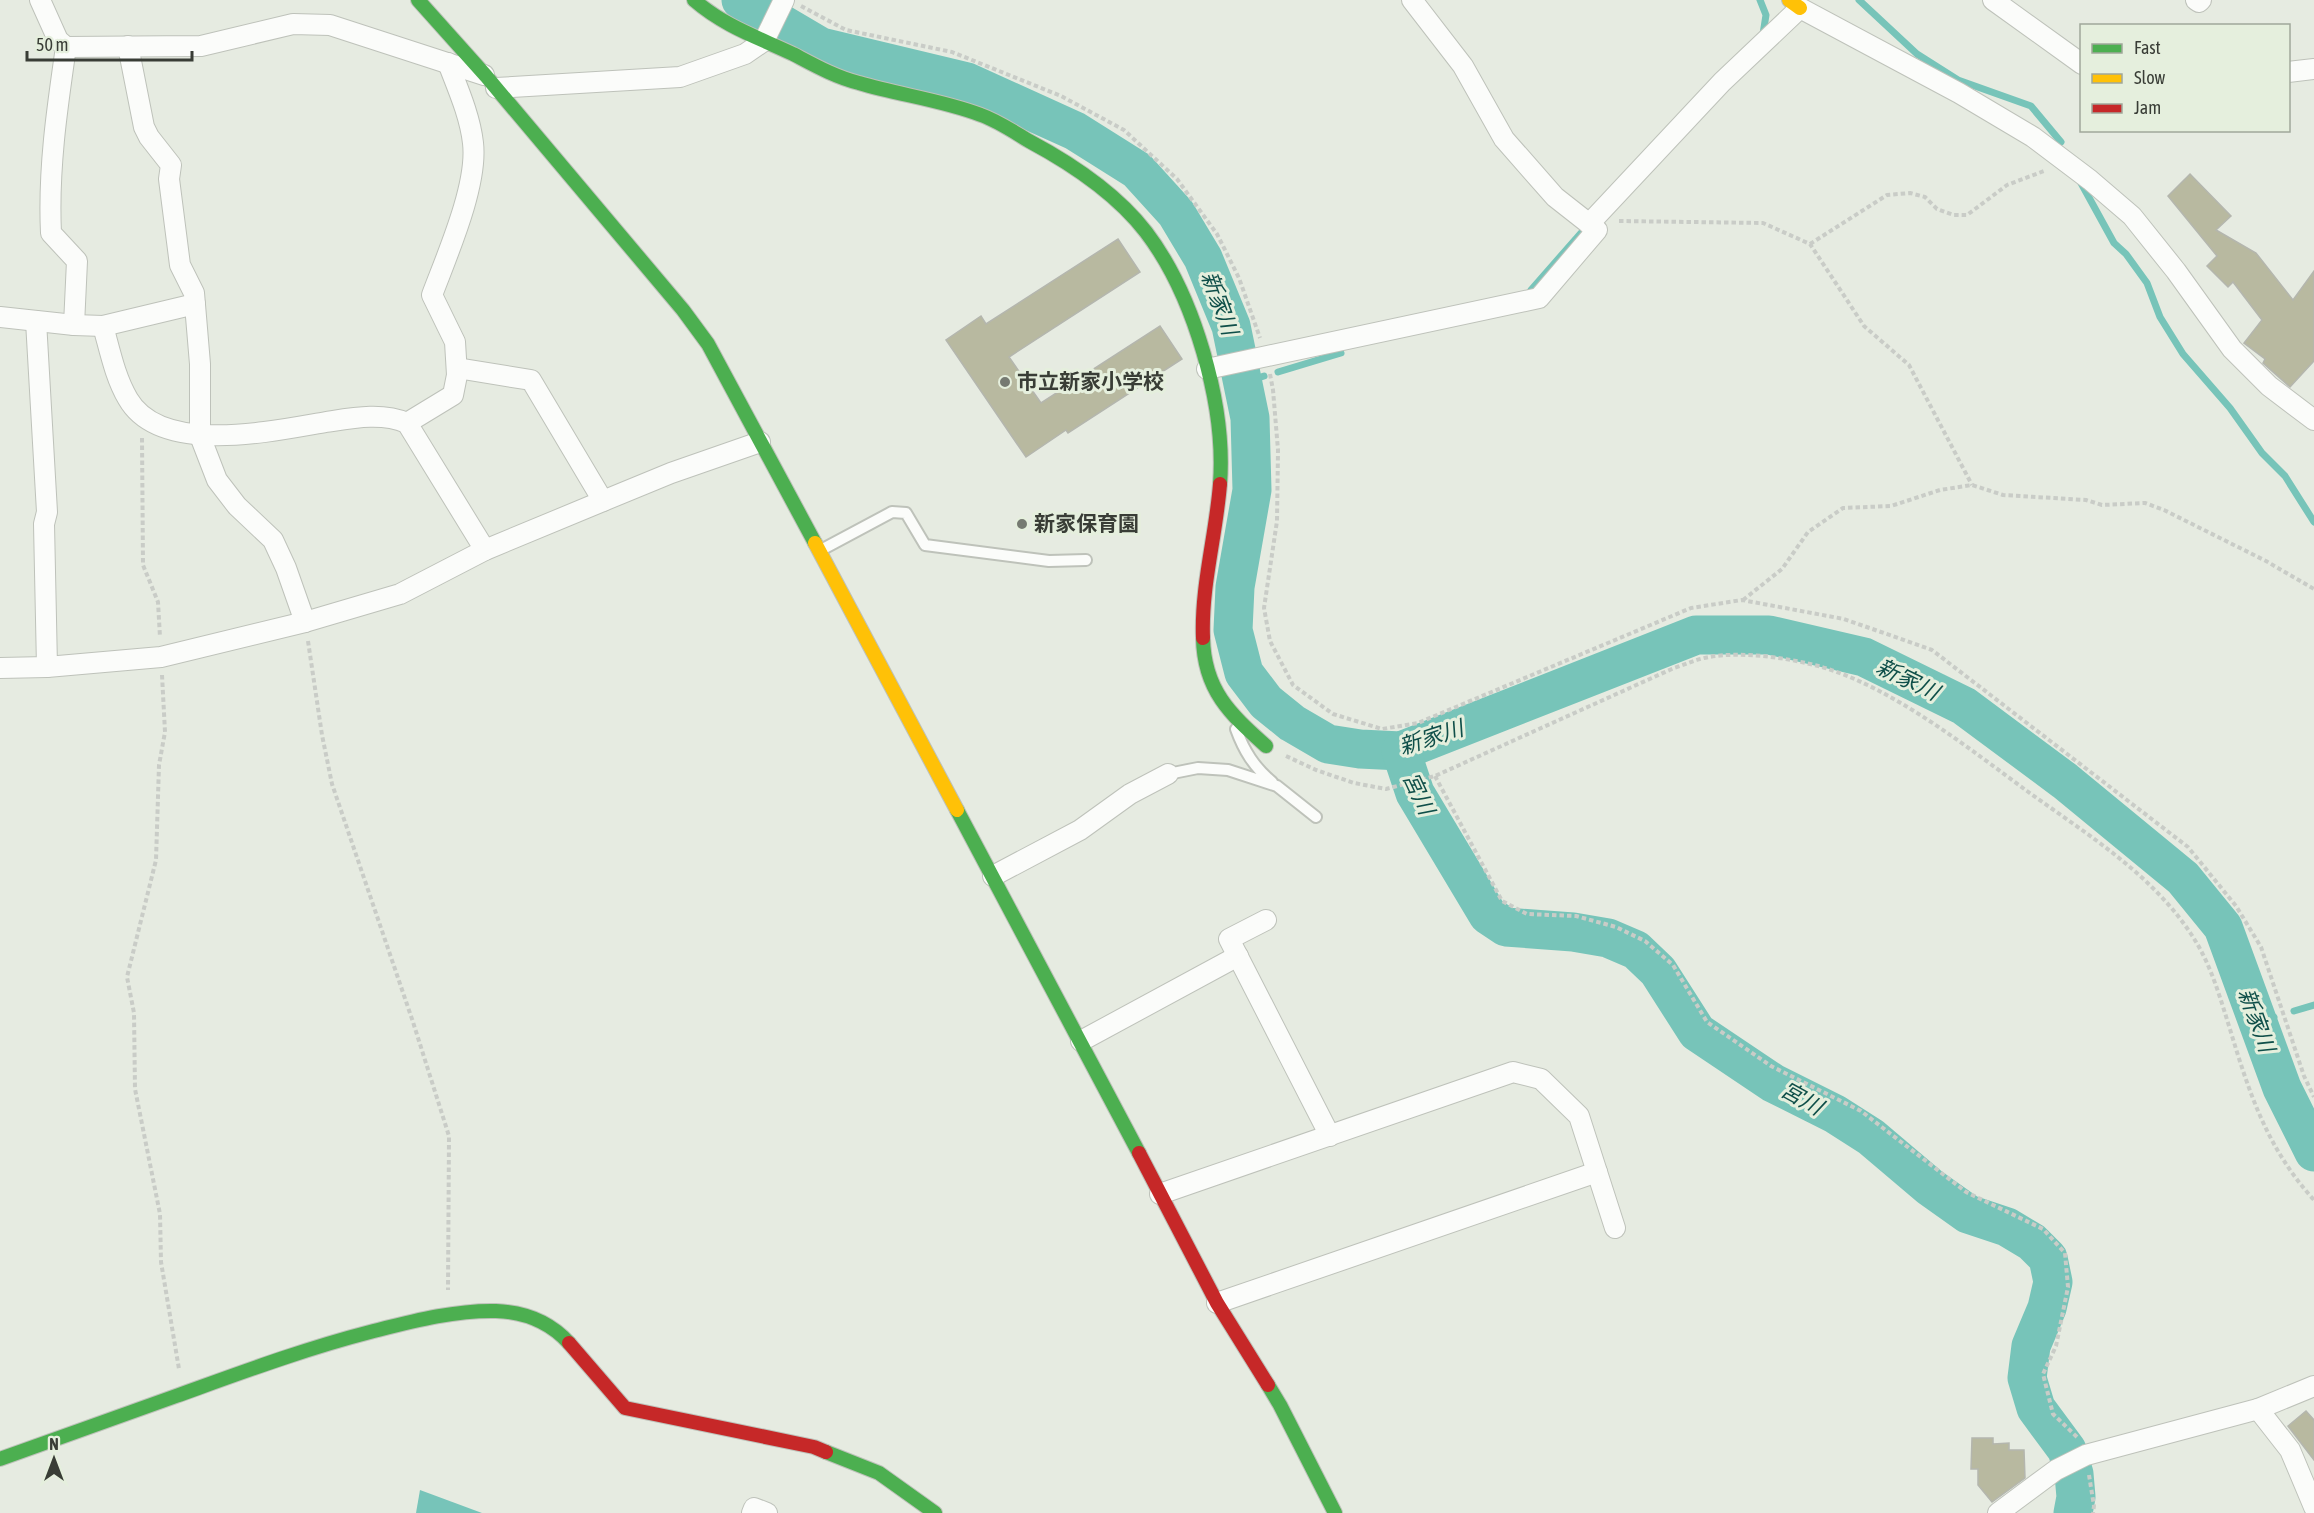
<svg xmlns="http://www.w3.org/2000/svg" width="2314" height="1513" viewBox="0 0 2314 1513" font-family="'Asap Condensed','Noto Sans JP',sans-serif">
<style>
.water{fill:#77c4b9}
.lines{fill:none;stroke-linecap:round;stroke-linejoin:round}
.stream{stroke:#77c4b9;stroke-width:7}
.river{stroke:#77c4b9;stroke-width:39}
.building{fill:#b8b9a0;stroke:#b4b6ae;stroke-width:1.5}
.lane-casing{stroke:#bec2ba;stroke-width:14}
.street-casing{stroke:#bec2ba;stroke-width:22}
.fast-casing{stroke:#bec2ba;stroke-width:16}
.slow-casing{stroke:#bec2ba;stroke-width:16}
.jam-casing{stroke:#bec2ba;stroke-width:16}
.path{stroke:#c9ccc7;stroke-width:4;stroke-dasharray:4.5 3;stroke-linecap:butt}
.lane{stroke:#fbfcfa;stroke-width:10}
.street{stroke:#fbfcfa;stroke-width:20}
.fast{stroke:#4caf50;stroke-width:14}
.slow{stroke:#ffc107;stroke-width:14}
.jam{stroke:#c62828;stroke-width:14}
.poi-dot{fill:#767a72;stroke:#e5efdd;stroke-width:2}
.labels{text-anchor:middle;stroke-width:6;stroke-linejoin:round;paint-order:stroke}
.poi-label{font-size:21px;font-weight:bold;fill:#393d36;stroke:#e5efdd;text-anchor:start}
.water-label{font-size:22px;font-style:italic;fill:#0f4f49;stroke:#e5efdd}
</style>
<rect width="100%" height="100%" fill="#e6ebe1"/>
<path class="water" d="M420 1490 482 1513H416Z"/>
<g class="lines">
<g class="stream">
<path d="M1760 0 1766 15 1763 34"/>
<path d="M1859 0 1917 54 1958 80 2031 106 2061 142"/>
<path d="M2081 183 2114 243 2126 254 2147 283 2160 317 2183 354 2230 408 2262 453 2285 476 2314 522"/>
<path d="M1531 290 1581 233"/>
<path d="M1278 372 1341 353"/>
<path d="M1243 383 1264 376"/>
<path d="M2294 1011 2314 1005"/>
<path d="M2258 1022 2274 1017"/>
</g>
<g class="river">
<path d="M741 0 821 47 967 82 1075 131 1137 170 1176 213 1203 258 1231 326 1250 418 1252 490 1235 587 1233 630 1244 673 1266 702 1292 723 1328 744 1360 749 1401 751 1696 635H1769L1864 657 1964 706 2065 781 2183 878 2223 927 2282 1088 2314 1152"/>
<path d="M1401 751 1415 793 1488 915 1506 927 1573 932 1608 938 1636 950 1658 971 1697 1032 1773 1083 1835 1114 1871 1137 1930 1187 1968 1214 2007 1227 2032 1242 2048 1258 2053 1282 2047 1308 2031 1346 2027 1378 2036 1408 2067 1450 2074 1474 2076 1497 2073 1513"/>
</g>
</g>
<g class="building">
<path d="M2190 174 2231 216 2216 230 2256 253 2293 300 2314 271V361L2290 387 2263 363 2265 359 2244 343 2262 320 2233 282 2228 287 2207 266 2217 256 2168 196Z"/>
<path d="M1118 239 1140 272 1009 357 1041 403 1160 326 1182 359 1068 433 1066 430 1026 457 946 340 981 316 986 324Z"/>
<path d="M2306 1411 2314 1420V1460L2288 1426Z"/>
<path d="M1972 1438H1993V1444L2009 1443V1450H2024L2025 1478 1992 1502 1978 1485V1469H1971Z"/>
</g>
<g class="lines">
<defs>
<g id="lane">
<path d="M821 550 892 512 906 513 925 545 1049 561 1086 560"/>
<path d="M1236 729C1244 751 1254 767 1272 782"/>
<path d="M1168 774 1198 768 1228 770 1277 786 1316 817"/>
</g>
<g id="street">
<path d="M40 0 58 40 66 47 201 46 293 24 330 25 484 75"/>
<path d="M1993 0 2082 64"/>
<path d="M2196 0 2199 2 2201 0"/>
<path d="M128 46 144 127 149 137 171 165 169 179 180 265 194 293 200 364V436L217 480 237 506 273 540 286 568 305 622"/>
<path d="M66 47C57 109 48 170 51 233L77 261 74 325"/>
<path d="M2288 72 2314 69"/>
<path d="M496 88 680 77 745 54 764 41 784 0"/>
<path d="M1589 224 1722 82 1800 8 1959 93 2033 137 2090 180 2132 216 2176 271 2232 349 2269 386 2314 420"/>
<path d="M0 317 74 325 103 326 195 304"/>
<path d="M36 321 47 512 44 524 47 667"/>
<path d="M103 326C110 351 115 377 128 399 161 456 273 431 326 422 352 418 382 412 407 423L485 550"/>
<path d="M457 368 531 380 603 501"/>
<path d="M1207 369 1539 298 1597 230 1555 197 1504 139 1463 66 1412 0"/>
<path d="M407 423 453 395 457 375 455 342 432 295C447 255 478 185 473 143 470 116 458 89 448 63"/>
<path d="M0 668 47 667 161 657 305 622 400 594 485 550 603 501 671 473 760 442"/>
<path d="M993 876 1080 830 1130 794 1168 774"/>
<path d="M1266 920 1229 939 1330 1136"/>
<path d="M1081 1041 1238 956"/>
<path d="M1160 1194 1513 1072 1541 1079 1579 1116 1615 1228"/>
<path d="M1217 1303 1597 1172"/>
<path d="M2258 1409 2290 1450 2314 1507"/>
<path d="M752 1513 754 1508 767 1513"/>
<path d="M1998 1513 2056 1470 2086 1455 2258 1409 2314 1386"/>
</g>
<g id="fast">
<path d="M418 0 486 76 683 310 708 344 815 543"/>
<path d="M694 0C724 26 757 37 793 54 814 65 835 77 859 83 899 95 942 100 981 115 998 121 1014 132 1029 141 1072 164 1116 193 1146 232 1194 295 1226 405 1220 484"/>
<path d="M1203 638C1204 690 1230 714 1266 746"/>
<path d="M957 810 1139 1153"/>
<path d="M1268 1385 1280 1405 1335 1513"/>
<path d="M826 1452 879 1473 935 1513"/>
<path d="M0 1459C59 1438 117 1417 176 1396 240 1373 304 1349 370 1332 410 1322 454 1310 496 1311 524 1312 550 1322 569 1343"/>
</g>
<g id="slow">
<path d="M1789 0 1800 8"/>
<path d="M815 543 957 810"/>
</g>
<g id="jam">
<path d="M1203 638C1201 586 1216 536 1220 484"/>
<path d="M1139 1153 1217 1303 1268 1385"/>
<path d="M569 1343 625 1408 814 1447 826 1452"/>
</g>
</defs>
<use href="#lane" class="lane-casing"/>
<use href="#street" class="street-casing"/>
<use href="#fast" class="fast-casing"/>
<use href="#slow" class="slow-casing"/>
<use href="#jam" class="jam-casing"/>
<g class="path">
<path d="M801 6 846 30 952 52 1061 96 1124 130 1177 179 1217 234 1239 278 1260 338"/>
<path d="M1619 221 1763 223 1810 244 1864 326 1909 365 1972 485"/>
<path d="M1810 244 1887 195 1910 193 1925 197 1937 209 1954 215H1967L2007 185 2044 171"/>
<path d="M1270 374 1273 390 1278 450 1277 521 1264 608 1270 641 1293 685 1333 714 1382 729 1418 723 1691 608 1742 600 1844 619 1932 650 2188 847 2236 906 2261 947 2304 1076 2314 1097"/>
<path d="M142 438 143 565 158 602 160 637"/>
<path d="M1743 600 1782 569 1808 532 1843 508 1891 506 1940 490 1972 485 2003 495 2086 500 2102 505 2145 503 2164 510 2266 561 2314 589"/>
<path d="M308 641 322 735 332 784 413 1022 449 1136 448 1290"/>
<path d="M162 675 165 732 159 765 156 860 127 977 134 1013 135 1089 160 1214 161 1262 179 1369"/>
<path d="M1286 756 1316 770 1354 783 1386 789 1435 776 1674 668C1686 664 1697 659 1709 657 1743 651 1789 658 1822 667 1893 688 1967 747 2027 791 2085 833 2151 873 2191 934 2210 962 2219 994 2229 1026 2249 1092 2266 1147 2314 1200"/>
<path d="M1435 776 1502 901 1527 914 1576 916 1616 927 1645 941 1673 965 1707 1022 1771 1066 1861 1111 1966 1192 2043 1229 2065 1253 2068 1287 2056 1346 2043 1374 2053 1414 2077 1437"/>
<path d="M2089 1475 2094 1506 2093 1513"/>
</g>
<use href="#lane" class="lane"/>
<use href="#street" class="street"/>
<use href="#fast" class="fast"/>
<use href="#slow" class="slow"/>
<use href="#jam" class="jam"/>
</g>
<g class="poi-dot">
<circle cx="1005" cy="382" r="6"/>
<circle cx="1022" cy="524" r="6"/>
</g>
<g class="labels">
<g class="poi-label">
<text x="1017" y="389">市立新家小学校</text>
<text x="1034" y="531">新家保育園</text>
</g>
<g class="water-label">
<text transform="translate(1220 303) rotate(70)" y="8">新家川</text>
<text transform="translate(1908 679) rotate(26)" y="8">新家川</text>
<text transform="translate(1431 737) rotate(-18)" y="8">新家川</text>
<text transform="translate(1419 793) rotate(65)" y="8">宮川</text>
<text transform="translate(2257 1020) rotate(70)" y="8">新家川</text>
<text transform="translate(1802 1098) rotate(29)" y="8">宮川</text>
</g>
</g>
<rect x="2080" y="24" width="210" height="108" fill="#e5efdd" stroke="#a0a89a" stroke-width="1.5"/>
<rect x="2092" y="44" width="30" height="9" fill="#4caf50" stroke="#a0a89a" stroke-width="1.5"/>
<text x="2134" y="54" font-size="18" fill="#393d36">Fast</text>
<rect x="2092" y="74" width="30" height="9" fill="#ffc107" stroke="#a0a89a" stroke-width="1.5"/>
<text x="2134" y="84" font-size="18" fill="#393d36">Slow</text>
<rect x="2092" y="104" width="30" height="9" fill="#c62828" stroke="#a0a89a" stroke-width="1.5"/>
<text x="2134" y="114" font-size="18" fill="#393d36">Jam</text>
<g transform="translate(54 1459)" stroke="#e5efdd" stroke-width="4.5" paint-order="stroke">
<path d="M0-4.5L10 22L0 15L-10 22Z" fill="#393d36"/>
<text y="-9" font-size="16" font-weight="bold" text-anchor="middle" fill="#393d36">N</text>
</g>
<path d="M27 51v9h165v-9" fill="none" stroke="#393d36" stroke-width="3"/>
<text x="36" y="51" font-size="18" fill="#393d36" stroke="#e5efdd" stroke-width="4.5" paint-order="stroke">50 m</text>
</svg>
